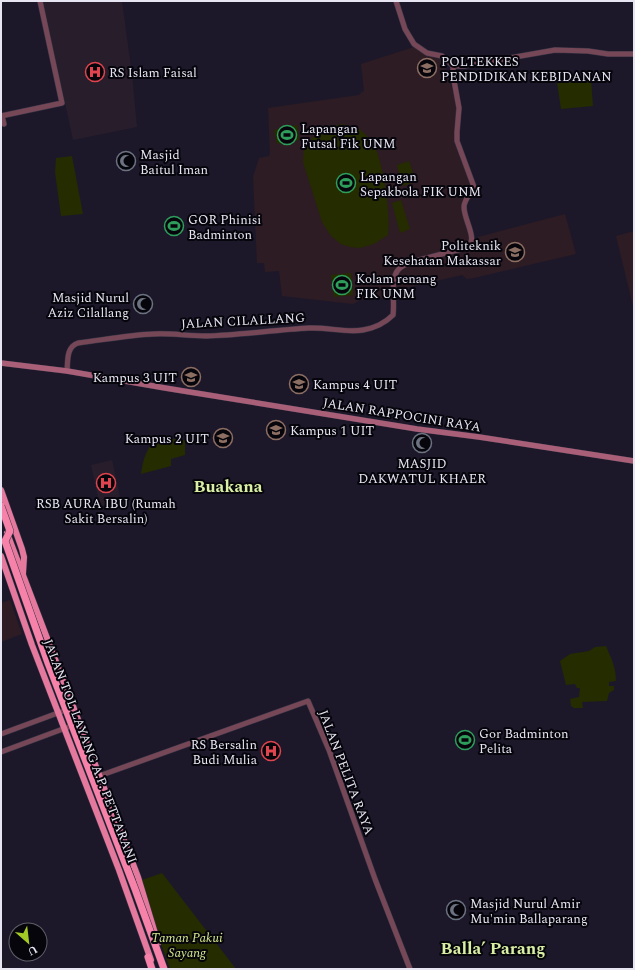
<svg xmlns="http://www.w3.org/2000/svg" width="635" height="970" viewBox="0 0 635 970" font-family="Spectral,serif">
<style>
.education{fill:#2d1c23}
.medical{fill:#281d2b}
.green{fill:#252c00}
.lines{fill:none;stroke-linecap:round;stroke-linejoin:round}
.tertiary-casing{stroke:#383546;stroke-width:6}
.secondary-casing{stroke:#383546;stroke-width:6}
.trunk-casing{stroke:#383546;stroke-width:7}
.motorway-casing{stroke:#383546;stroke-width:8}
.tertiary{stroke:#764756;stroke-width:5}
.secondary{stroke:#a95f77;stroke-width:5.5}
.trunk{stroke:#e4789d;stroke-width:6}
.motorway{stroke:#f681a9;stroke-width:7}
.motorway-bridge-casing{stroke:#383546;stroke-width:8;stroke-linecap:butt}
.motorway-bridge{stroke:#f681a9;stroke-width:7}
.labels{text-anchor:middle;stroke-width:4;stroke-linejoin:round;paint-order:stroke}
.poi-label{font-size:13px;fill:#e7e5f2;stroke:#06050c;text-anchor:start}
.street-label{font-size:13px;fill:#e7e5f2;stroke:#06050c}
.park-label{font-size:13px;font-style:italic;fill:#d5e98c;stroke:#06050c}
.district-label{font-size:17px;font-weight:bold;fill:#d8efa4;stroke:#06050c}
</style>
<rect width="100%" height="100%" fill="#1c182a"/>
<g class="education">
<path d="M414 47 425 55 442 58 458 107 456 133 474 187 464 203 471 244 399 267 391 299 383 298 360 300 353 304 282 296 279 271 265 272 264 263H257L253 177 259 158 269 156 270 154 268 108 359 95 363 91 364 92 361 64Z"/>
<path d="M565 214 576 254 474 278 467 279 462 275 397 290 396 277 398 272 406 265 472 248 476 244 478 237Z"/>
<path d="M634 231V305L633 306 616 236Z"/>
<path d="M10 600 22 634 1 642V603Z"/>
</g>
<g class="medical">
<path d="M43 1H122L132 75 137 127 73 140Z"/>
<path d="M112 460 121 502 100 506 91 465Z"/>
</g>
<g class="green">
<path d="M591 79 593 106 561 109 557 82Z"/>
<path d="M342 124C347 126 355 126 359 129 363 132 368 137 371 140 383 156 391 215 388 235L374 244 360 248 350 247 341 244 331 236 322 222 303 162 304 148 313 137 328 127Z"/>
<path d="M297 125 299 140 277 144 274 130Z"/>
<path d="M72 156 83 214 61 216 55 172 56 158Z"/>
<path d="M409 161 416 182 402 186 397 165Z"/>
<path d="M401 200 410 229 400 233 392 203Z"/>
<path d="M351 273 353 295 334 297 331 275Z"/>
<path d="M158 438 185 440V455L171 459V466L141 474C143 460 146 447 158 438Z"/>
<path d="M606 646C611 658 616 667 616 681L609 682V686H614V690L609 693 607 701 582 702 583 708H574L571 706 570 699 579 697 580 688H577L575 684 566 685 560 661 570 654 589 651 595 647Z"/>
<path d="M162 873 236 969H170L139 881Z"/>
</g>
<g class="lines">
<defs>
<g id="tertiary">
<path d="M396 1 405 29 414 44 427 53 442 56 453 66"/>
<path d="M453 66H464L555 50 588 51 608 54H634"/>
<path d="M1 116 62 103 40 1"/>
<path d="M2 116 4 124"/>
<path d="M67 371C68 361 66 347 78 343 103 340 128 335 154 334 171 333 188 336 206 336 240 335 274 330 309 328 327 327 346 333 363 330 375 328 385 323 393 315 395 303 390 279 398 270 402 265 409 263 415 261L469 247C477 237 464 220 464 207 464 199 471 194 474 187L457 141V132L459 108 453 75V66"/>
<path d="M1 734 74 707"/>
<path d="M1 752 79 723"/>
<path d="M99 776 308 701 329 750 375 879 410 969"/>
</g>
<path id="secondary" d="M1 363 67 371 165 388 417 429 479 437 634 461"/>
<g id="trunk">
<path d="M1 490 22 549 24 557 23 573"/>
<path d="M7 533 138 877 158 943"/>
<path d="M1 556 32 645 119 870 151 960"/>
</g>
<path id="motorway" d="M148 957 152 969"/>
</defs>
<use href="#tertiary" class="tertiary-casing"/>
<use href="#secondary" class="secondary-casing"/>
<use href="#trunk" class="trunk-casing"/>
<use href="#motorway" class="motorway-casing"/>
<use href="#tertiary" class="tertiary"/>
<use href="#secondary" class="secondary"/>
<use href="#trunk" class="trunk"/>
<use href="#motorway" class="motorway"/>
<defs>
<path id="motorway-bridge" d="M1 506 10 531 5 541 48 663 135 889 164 969"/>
</defs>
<use href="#motorway-bridge" class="motorway-bridge-casing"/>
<use href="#motorway-bridge" class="motorway-bridge"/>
</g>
<defs>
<symbol id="university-ring" viewBox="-11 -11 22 22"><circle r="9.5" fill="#06050c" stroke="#8d6e63" stroke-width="1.5"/><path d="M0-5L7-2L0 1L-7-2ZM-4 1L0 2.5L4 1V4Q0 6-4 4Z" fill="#8d6e63"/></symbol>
<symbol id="hospital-ring" viewBox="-11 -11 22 22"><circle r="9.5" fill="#06050c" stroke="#e0444e" stroke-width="1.5"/><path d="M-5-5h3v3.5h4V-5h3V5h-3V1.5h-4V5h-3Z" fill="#e0444e"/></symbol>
<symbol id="stadium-ring" viewBox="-11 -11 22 22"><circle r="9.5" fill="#06050c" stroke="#2e9e5b" stroke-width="1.5"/><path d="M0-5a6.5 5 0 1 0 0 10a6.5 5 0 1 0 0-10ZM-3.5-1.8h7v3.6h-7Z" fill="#2e9e5b"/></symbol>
<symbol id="mosque-ring" viewBox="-11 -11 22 22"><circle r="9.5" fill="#06050c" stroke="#6b7280" stroke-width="1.5"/><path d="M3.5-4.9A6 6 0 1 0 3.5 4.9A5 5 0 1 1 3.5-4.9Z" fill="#6b7280"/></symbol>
</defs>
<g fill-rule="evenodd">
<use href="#university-ring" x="416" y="57" width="22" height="22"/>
<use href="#hospital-ring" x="84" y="61" width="22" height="22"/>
<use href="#stadium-ring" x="276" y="124" width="22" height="22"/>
<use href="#mosque-ring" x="115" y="150" width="22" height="22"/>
<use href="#stadium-ring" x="335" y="172" width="22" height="22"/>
<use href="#stadium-ring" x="163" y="215" width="22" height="22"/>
<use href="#university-ring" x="504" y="241" width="22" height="22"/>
<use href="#stadium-ring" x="331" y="274" width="22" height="22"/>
<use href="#mosque-ring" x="132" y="293" width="22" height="22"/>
<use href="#university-ring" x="180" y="366" width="22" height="22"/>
<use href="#university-ring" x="288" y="373" width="22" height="22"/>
<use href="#university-ring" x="265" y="419" width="22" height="22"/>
<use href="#university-ring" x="212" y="427" width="22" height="22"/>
<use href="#mosque-ring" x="411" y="432" width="22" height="22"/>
<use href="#hospital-ring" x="95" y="472" width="22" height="22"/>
<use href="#stadium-ring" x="454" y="729" width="22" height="22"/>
<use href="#hospital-ring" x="260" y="740" width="22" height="22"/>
<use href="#mosque-ring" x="445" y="899" width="22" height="22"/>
</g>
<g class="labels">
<g class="poi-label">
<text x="441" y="66">POLTEKKES<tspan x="441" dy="15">PENDIDIKAN KEBIDANAN</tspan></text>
<text x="109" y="77">RS Islam Faisal</text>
<text x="301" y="133">Lapangan<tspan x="301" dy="15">Futsal Fik UNM</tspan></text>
<text x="140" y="159">Masjid<tspan x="140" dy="15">Baitul Iman</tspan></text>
<text x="360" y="181">Lapangan<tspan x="360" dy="15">Sepakbola FIK UNM</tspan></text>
<text x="188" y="224">GOR Phinisi<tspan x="188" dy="15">Badminton</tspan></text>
<text x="501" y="250" text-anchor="end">Politeknik<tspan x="501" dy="15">Kesehatan Makassar</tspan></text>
<text x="356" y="283">Kolam renang<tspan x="356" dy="15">FIK UNM</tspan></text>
<text x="129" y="302" text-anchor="end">Masjid Nurul<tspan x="129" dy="15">Aziz Cilallang</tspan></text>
<text x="177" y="382" text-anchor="end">Kampus 3 UIT</text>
<text x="313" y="389">Kampus 4 UIT</text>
<text x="290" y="435">Kampus 1 UIT</text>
<text x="209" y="443" text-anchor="end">Kampus 2 UIT</text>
<text x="422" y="468" text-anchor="middle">MASJID<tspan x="422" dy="15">DAKWATUL KHAER</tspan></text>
<text x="106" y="508" text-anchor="middle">RSB AURA IBU (Rumah<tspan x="106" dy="15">Sakit Bersalin)</tspan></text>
<text x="479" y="738">Gor Badminton<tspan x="479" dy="15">Pelita</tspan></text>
<text x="257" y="749" text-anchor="end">RS Bersalin<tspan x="257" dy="15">Budi Mulia</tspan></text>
<text x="470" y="908">Masjid Nurul Amir<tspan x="470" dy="15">Mu'min Ballaparang</tspan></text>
</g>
<g class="street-label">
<text transform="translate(243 320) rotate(-3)" y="5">JALAN CILALLANG</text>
<text transform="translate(402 414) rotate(9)" y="5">JALAN RAPPOCINI RAYA</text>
<text transform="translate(91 751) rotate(69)" y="5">JALAN TOL LAYANG A.P. PETTARANI</text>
<text transform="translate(347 772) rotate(69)" y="5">JALAN PELITA RAYA</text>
</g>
<g class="park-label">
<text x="187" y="942">Taman Pakui<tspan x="187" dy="15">Sayang</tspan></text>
</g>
<g class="district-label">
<text x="228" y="492">Buakana</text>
<text x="493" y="954">Ballaʼ Parang</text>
</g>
</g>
<rect width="635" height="970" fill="none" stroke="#e7e5f2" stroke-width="4"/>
<g transform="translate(28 942) rotate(152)"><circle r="19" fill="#06050c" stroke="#605f68"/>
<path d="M0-3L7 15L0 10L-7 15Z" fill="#a3c926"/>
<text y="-6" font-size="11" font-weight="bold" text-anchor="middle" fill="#e7e5f2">U</text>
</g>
</svg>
